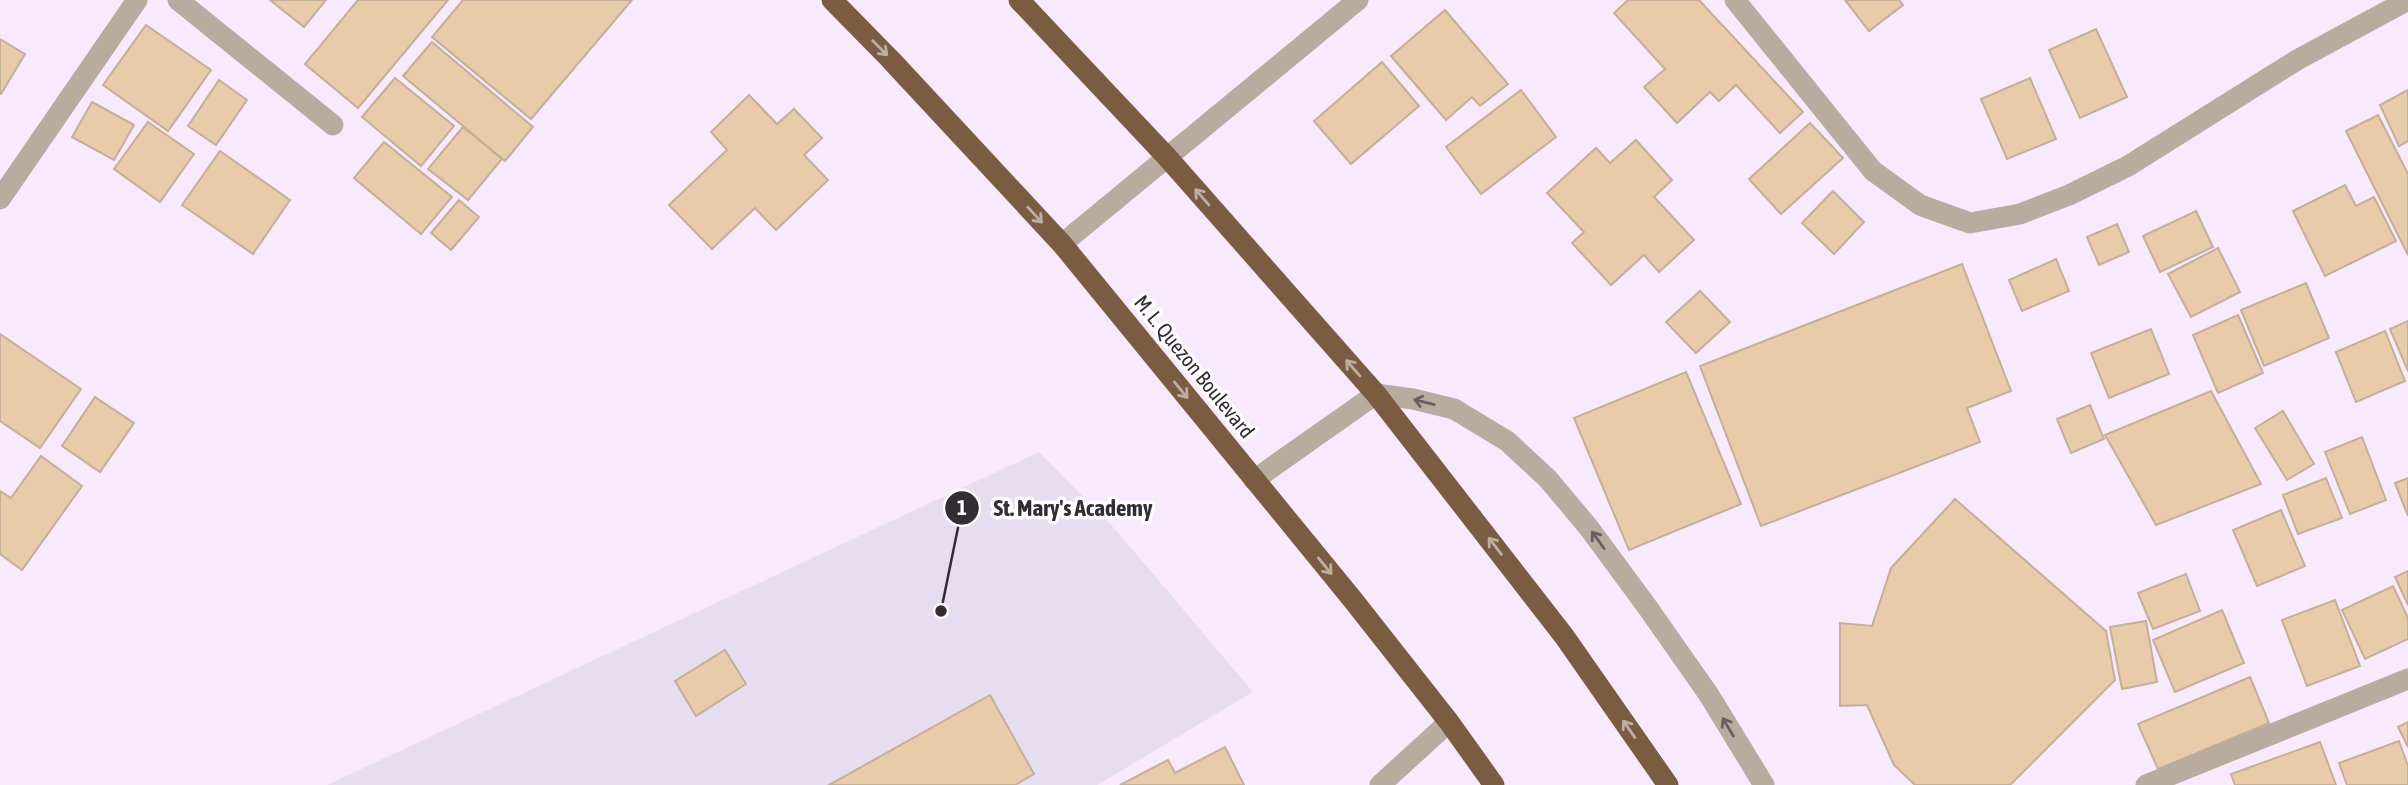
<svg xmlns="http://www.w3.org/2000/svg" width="2408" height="785" viewBox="0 0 2408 785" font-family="'Asap Condensed',sans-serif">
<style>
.education{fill:#e7ddf1}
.building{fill:#e8ccaa;stroke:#c4af97;stroke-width:2}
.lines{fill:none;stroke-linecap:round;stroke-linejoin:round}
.minor{stroke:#b9ab9e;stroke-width:21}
.highway{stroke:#7a5d41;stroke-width:21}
.oneway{stroke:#bcaea0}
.oneway2{stroke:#695f5f}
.labels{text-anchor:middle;stroke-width:7;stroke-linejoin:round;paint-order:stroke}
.street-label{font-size:21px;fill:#332c35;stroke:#fff}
.leader{fill:none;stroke:#332c35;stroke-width:2.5}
.callout-dot{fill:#332c35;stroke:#fff;stroke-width:2.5}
.mark-label{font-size:21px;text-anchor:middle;font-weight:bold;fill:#fff}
.callout-label{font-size:23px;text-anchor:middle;font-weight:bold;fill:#332c35;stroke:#fff;stroke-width:7;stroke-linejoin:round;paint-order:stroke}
</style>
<rect width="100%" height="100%" fill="#f9e9fe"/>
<path class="education" d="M1039 452 1116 530 1253 692 1097 785H327Z"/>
<g class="building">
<path d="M270 0H326L304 27Z"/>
<path d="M358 0H448L358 108 305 64Z"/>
<path d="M463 0H632L531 119 432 37Z"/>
<path d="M1628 0H1699L1803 112 1780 133 1736 85 1719 101 1710 92 1677 123 1644 87 1665 69 1614 13Z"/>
<path d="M1845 0H1899L1903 5 1869 31Z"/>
<path d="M1445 10 1508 84 1480 106 1472 97 1446 120 1391 56Z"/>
<path d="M146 25 211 70 168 131 103 85Z"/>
<path d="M2096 29 2127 97 2080 118 2049 50Z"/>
<path d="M0 39 25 54 1 94H0Z"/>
<path d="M432 42 533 127 505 161 403 76Z"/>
<path d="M1382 62 1419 106 1351 164 1314 121Z"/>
<path d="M395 78 454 126 421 166 362 117Z"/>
<path d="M2030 78 2056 139 2007 159 1981 99Z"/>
<path d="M219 80 247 100 216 145 188 126Z"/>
<path d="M1521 90 1556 137 1481 194 1446 147Z"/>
<path d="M2408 90V141L2399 146 2380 105Z"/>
<path d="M749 95 777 124 794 109 822 138 804 155 828 180 776 230 755 208 712 249 669 205 727 150 711 132Z"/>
<path d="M92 102 134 125 114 160 72 137Z"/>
<path d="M2378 115 2408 174V255L2346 131Z"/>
<path d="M148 122 194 154 160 202 114 169Z"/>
<path d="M1810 123 1843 158 1781 214 1749 179Z"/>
<path d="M463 127 502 159 468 200 428 169Z"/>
<path d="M1636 140 1672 180 1654 197 1694 240 1659 272 1644 255 1611 285 1572 243 1584 232 1547 193 1596 148 1610 163Z"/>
<path d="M384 142 452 197 421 234 354 178Z"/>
<path d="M220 151 290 200 253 254 182 205Z"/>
<path d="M2345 185 2356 206 2374 197 2396 241 2325 276 2293 211Z"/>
<path d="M1833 191 1864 222 1834 254 1802 223Z"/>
<path d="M459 200 479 217 451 250 431 233Z"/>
<path d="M2196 211 2213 247 2160 272 2143 236Z"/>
<path d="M2117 224 2129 252 2099 265 2087 237Z"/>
<path d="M2218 248 2240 292 2191 317 2168 274Z"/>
<path d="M2056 259 2069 291 2022 311 2009 280Z"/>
<path d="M1962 264 2011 391 1967 408 1980 442 1761 526 1700 366Z"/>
<path d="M2306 283 2329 338 2264 366 2241 310Z"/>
<path d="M1700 291 1730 322 1696 353 1666 322Z"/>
<path d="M2238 315 2263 373 2218 393 2193 335Z"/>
<path d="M2408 321V371L2390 329Z"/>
<path d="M2151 329 2169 374 2109 398 2091 353Z"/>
<path d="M2385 331 2405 381 2356 402 2336 352Z"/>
<path d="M0 334 81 389 40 448 0 421Z"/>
<path d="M1686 372 1741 504 1629 550 1574 418Z"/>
<path d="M2211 391 2261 484 2156 525 2105 435Z"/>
<path d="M95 397 134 423 100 472 62 446Z"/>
<path d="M2090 405 2104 439 2071 453 2057 419Z"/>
<path d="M2283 411 2314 464 2287 480 2255 428Z"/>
<path d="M2362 437 2386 500 2350 514 2325 452Z"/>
<path d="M41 456 82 486 22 570 0 554V491L11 498Z"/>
<path d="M2326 478 2342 518 2298 534 2283 495Z"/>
<path d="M2408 478V516L2395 483Z"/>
<path d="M1955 499 2106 631 2115 680 2010 785H1915L1894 765 1867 705 1840 706V623L1872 626 1891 568Z"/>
<path d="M2281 510 2305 566 2257 586 2233 530Z"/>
<path d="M2408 571V605L2395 577Z"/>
<path d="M2186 574 2200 611 2153 629 2138 593Z"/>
<path d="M2393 586 2408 618V639L2365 659 2342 610Z"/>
<path d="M2335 600 2360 666 2307 686 2282 620Z"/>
<path d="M2222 610 2244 663 2175 692 2153 640Z"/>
<path d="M2146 621 2157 682 2122 689 2110 627Z"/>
<path d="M725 650 746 684 696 716 675 681Z"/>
<path d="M2250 677 2269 723 2158 769 2138 724Z"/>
<path d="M990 695 1034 774 1015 785H829Z"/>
<path d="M2408 722V747L2398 727Z"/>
<path d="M2399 741 2408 766V785H2347L2339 763Z"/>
<path d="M2320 742 2336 785H2235L2231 774Z"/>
<path d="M1225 747 1244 785H1120L1168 760 1175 773Z"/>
</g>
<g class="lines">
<g class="minor">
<path d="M178 0 333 125"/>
<path d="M1735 0 1873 171 1920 205 1970 223 2020 214 2069 195 2128 166 2297 60 2408 0"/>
<path d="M0 199 137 0"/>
<path d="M1062 244 1358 0"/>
<path d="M1254 480 1376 394 1413 399 1454 409 1507 441 1548 479 1589 528 1648 608 1709 695 1764 785"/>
<path d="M1380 785 1449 722"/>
<path d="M2146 785 2408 679"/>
</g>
<g class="highway">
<path d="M832 0 890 59 1062 244 1353 600 1449 722 1494 785"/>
<path d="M1019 0 1167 157 1376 394 1564 636 1668 785"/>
</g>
</g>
<defs><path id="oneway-shaft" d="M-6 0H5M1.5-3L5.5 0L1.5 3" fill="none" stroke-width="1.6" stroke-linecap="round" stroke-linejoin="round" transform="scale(1.75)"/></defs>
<g class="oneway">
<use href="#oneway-shaft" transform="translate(880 48) rotate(45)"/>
<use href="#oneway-shaft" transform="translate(1202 197) rotate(-131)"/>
<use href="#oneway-shaft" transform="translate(1035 215) rotate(47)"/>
<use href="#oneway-shaft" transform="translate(1353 368) rotate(-131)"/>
<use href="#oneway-shaft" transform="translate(1181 390) rotate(51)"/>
<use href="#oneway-shaft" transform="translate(1495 546) rotate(-128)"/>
<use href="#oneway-shaft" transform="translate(1325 566) rotate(51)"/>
<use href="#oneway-shaft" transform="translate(1629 729) rotate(-125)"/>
</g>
<g class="oneway2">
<use href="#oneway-shaft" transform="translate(1424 402) rotate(-166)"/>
<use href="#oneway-shaft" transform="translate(1598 540) rotate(-126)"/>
<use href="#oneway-shaft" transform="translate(1728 727) rotate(-121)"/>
</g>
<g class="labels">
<g class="street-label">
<text transform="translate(1194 367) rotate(51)" y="7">M. L. Quezon Boulevard</text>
</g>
</g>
<path class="leader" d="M941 611L962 508"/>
<g class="callout-dot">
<circle cx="941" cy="611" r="7"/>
<circle cx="962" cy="508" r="18"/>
</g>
<g class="mark-label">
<text x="962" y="515">1</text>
</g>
<g class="callout-label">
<text x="1073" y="516">St. Mary's Academy</text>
</g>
</svg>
